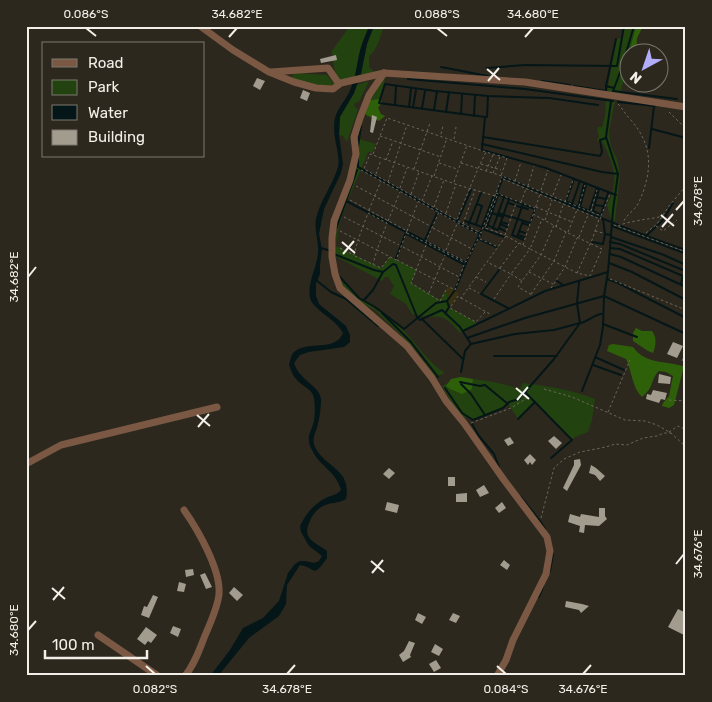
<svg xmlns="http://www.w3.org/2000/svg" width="712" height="702" viewBox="0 0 712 702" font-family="Rubik,sans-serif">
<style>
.green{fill:#22420f}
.forest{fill:#2e6009}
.sand{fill:#38300f}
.water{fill:#041617}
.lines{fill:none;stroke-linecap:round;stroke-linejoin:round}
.stream{stroke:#041617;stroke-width:2}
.building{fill:#a29c8f}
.path{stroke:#6c675e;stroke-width:1;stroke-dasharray:2.5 2.5;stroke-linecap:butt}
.minor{stroke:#7a5843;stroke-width:7}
.ticks{fill:none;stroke:#f2efe8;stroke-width:2}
.neatline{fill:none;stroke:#f2efe8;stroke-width:2}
.ticks-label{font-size:12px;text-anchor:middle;fill:#f2efe8}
</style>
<rect width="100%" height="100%" fill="#2d281e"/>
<g class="green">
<path d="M350 26H369L362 45 355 78 339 81 335 72 331 52Z"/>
<path d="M374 26H384C380 37 378 49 369 56V67L374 72 360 77 367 44Z"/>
<path d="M623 26H636L624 72 626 77 622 86 620 94 607 93 616 39 622 38Z"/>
<path d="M294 73 327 75 334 84C321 91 303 82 291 78Z"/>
<path d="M386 75 379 104 368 102Z"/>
<path d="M369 81 359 102 355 103 354 106 358 109 347 142 343 136 339 135 340 116 354 93 357 85Z"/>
<path d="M606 100 615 101 609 132 611 147 617 159 620 175 615 221 611 219 607 205C620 182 614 165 603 143L597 141 599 136 597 130 598 127H602L605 116Z"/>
<path d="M356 138 376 144 372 153 368 152C357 183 338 213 336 246L381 268 390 257 417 270 411 283 440 300 446 290 450 308 476 322 477 325 460 333C439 307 438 322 412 314L406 304 390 294 394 286 388 277H385L382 281 335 256 337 220 344 199Z"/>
<path d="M338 275C352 298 382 310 402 329 417 344 427 362 445 373L435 377 420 355 408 342 375 310 354 299 341 286Z"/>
<path d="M473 379C489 381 505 384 520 389L523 383C547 386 573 390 595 399L592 420 588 432 575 437 572 440 535 403 518 419 508 404C498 412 475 424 463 416 454 410 448 395 442 387 450 378 462 383 472 386Z"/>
</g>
<g class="forest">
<path d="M636 26H643L637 38 636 52H630L629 72 626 77 624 72Z"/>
<path d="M378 99 382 102 378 108 381 114 385 116 379 121 366 115 363 102Z"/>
<path d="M636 328 642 331H652C657 337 656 346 653 353L648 351 633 341V333Z"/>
<path d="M613 344 633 347C645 364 665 361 683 366V370L674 405 669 408 662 406 663 403 669 396 673 376 666 372 659 371C651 378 654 388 642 397 632 388 632 371 626 359L607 351 609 345Z"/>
<path d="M461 377 473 379 472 389 462 394 450 389 446 386 451 379Z"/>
</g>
<path class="sand" d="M448 287 459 293 450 308 446 290Z"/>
<path class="water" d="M369 26H374L367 44 361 74 354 93 340 117 339 135 343 164 341 173 324 209 319 234 322 249 320 266V274L316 284V296L319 304 346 326 350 335V342L344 347 309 352 300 355 294 363C299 380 320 386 321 399 321 406 320 416 318 423 317 432 310 438 316 449 327 468 352 470 346 499 338 504 331 502 323 506 317 509 312 515 310 521 301 539 315 542 327 551V558C312 579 317 568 300 565L287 585 286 604 279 616 249 638 218 676H210L230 650 243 628 263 618 279 601 288 573 295 564 300 561H305L314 563 319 561 322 556 309 546 301 532 300 526C305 515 313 505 324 499 330 495 336 496 341 490 336 471 320 467 312 450 305 437 311 433 314 421 315 416 315 403 314 398 312 388 301 386 296 379 292 374 291 370 289 365 290 361 291 356 293 353 307 339 335 353 343 333 336 319 313 310 310 298 307 283 317 267 318 253 319 241 314 231 316 219 320 200 333 185 338 167 341 154 331 136 335 118 338 107 347 99 351 88 357 74 357 58 362 44 364 38 367 32 369 26Z"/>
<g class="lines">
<g class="stream">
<path d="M634 26 621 70 613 91 677 99"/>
<path d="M441 67 488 76"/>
<path d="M487 68 525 65 617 66 624 26"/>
<path d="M408 79 525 89 613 101"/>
<path d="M542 81 570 85"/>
<path d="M574 86 606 91V86L614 88"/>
<path d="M606 86 616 39"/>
<path d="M488 96 487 117H485L482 150 546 168 616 195"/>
<path d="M618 102 655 106"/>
<path d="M395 105 396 86"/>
<path d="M409 107 411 89"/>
<path d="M413 107 416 90"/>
<path d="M422 108 425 91"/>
<path d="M434 110 437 91"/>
<path d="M446 112 449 92"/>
<path d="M461 114 462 94"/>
<path d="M474 116 475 95"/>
<path d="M485 117 379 103 385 84 435 91 488 96 549 98 598 105"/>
<path d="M652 129 686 138"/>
<path d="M483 137 600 156 602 152 600 140 606 138"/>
<path d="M482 144 602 172 618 174"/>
<path d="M358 146 361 126"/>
<path d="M649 148 654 106"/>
<path d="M358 158V167L481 235"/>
<path d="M574 179 566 201 578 207 584 184"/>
<path d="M586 185 580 207 589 211 597 188"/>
<path d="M599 189 593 211 601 215 608 193"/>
<path d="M497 194 535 209 530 223 512 217"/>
<path d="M596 197 606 199"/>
<path d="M346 201 406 232 396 258"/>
<path d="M508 203 515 205"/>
<path d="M523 204 512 235 524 240"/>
<path d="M572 204 580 181"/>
<path d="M594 205 603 206"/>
<path d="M517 206 528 209"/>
<path d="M492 213 503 217"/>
<path d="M498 213 510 217"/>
<path d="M603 219 605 234"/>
<path d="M465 221 482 227 493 197"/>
<path d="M457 222 471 190"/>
<path d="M501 222 508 224"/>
<path d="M522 223 528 225"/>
<path d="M476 224 482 206 477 204"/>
<path d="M500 224 507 227"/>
<path d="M488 225 493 228 504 197"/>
<path d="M612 226 684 253"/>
<path d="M487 227 498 195"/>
<path d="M470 228 468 226 481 193"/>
<path d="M493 228 498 230 509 199"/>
<path d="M499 228 505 231"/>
<path d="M336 229 357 170"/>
<path d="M483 229 504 237"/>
<path d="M519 231 525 233"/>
<path d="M408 232 466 263"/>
<path d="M407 234 465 265"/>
<path d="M518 235 524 237"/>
<path d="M646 236 663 220 673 203"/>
<path d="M517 237 523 221"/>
<path d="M611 237 664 255 686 265"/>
<path d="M479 239 496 247"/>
<path d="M425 240 437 213"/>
<path d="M592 242 603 244 605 234 611 235"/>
<path d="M610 242 620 244 683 270"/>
<path d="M321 248 331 251"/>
<path d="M610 248 620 249 683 276 681 284"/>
<path d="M334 254 374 270 383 272 393 264 396 265 417 317 420 320 422 319 463 359"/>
<path d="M610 254 621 257 686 287"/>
<path d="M609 263 632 272 686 300"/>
<path d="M499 270 481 294 508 308"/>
<path d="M339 276 359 298 375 307 404 329 436 303 447 301 455 290 467 261 491 210 503 177C563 202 623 229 686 250"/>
<path d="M607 279 618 283 686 318"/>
<path d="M316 280 331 292 346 299 378 326"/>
<path d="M557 281 563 285"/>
<path d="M364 300 373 290 383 272"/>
<path d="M446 312 449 307 447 301"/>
<path d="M382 313 411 342 438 377"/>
<path d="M422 319 442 310 460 327 471 344"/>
<path d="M603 324 637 337"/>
<path d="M463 331 545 291 608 272"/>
<path d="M467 338 525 318 604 296 686 334"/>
<path d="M494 356H557"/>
<path d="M595 357 624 370"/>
<path d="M593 365 621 375"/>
<path d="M461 372 465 351 471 344 515 334 554 330 580 323 577 303 579 282"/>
<path d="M460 382 480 386 485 385 508 404"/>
<path d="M461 384 471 394 485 415"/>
<path d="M445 388 462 413 473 420 503 408 509 402 519 399 554 359 580 323C589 322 595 313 603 314"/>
<path d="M524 391 572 440 551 458"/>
<path d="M582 391 600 345 603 327 604 296 608 272 613 210 618 174 606 137 611 101"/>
<path d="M518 419 535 402"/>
<path d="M472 424 479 436 494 454 499 467"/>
<path d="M521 497 540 521 545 529"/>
<path d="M550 571 553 554"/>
<path d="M539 597 543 587"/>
</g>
</g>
<g class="building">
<path d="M336 55 337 60 321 63 320 59Z"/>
<path d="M257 78 265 81 260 90 253 86Z"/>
<path d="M303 90 310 93 307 101 300 98Z"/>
<path d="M372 115 377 117 373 133 370 132Z"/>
<path d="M673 342 683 346 677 358 667 354Z"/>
<path d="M659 374 671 377 670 384 658 383Z"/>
<path d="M653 390 667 393 665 400 661 399 659 403 646 399 647 394 651 395Z"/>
<path d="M554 436 562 443 556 449 548 441Z"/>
<path d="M510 437 514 443 508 446 504 440Z"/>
<path d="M530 454 536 460 532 465 530 462 528 465 524 460Z"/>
<path d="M580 459 581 465 567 491 563 488 574 465V460Z"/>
<path d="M591 465 596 468 605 476 600 481 595 475 589 473Z"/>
<path d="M389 468 395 473 389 479 383 474Z"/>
<rect x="448" y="477" width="7" height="9"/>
<path d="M484 485 489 493 480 497 476 490Z"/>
<path d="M467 493V502H456V494Z"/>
<path d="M387 502 399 505 397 513 385 510Z"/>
<path d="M502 502 506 508 499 513 495 508Z"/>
<path d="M599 508H605V516L607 519 599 526 585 525 584 533 579 532 580 526 568 522 570 514 580 517 581 514 599 517Z"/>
<path d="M504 560 510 565 507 570 500 565Z"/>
<path d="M193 569 194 575 186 577 185 570Z"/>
<path d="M205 573 212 587 206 589 200 575Z"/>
<path d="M179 582 186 584 184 592 177 591Z"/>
<path d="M234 587 243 595 237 601 229 593Z"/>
<path d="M153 595 158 597 149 618 141 615 144 606 147 607Z"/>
<path d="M566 601 582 604 589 606 581 613 579 610 565 607Z"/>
<path d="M678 609 686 613V636L668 627Z"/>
<path d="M418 613 426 617 422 624 415 620Z"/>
<path d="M453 613 460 616 456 623 449 620Z"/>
<path d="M173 626 181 629 178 637 170 633Z"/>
<path d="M146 627 157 635 151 643 148 641 145 645 137 639Z"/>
<path d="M409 641 415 643 410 655 411 657 403 662 399 655 404 651Z"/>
<path d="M435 644 443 649 439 656 431 652Z"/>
<path d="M436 660 441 668 434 672 429 664Z"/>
</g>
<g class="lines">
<g class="path">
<path d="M618 104C623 109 625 114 630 119 653 145 653 170 639 202 636 210 626 214 623 223"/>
<path d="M669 112 682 125 686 126"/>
<path d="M441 134 443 126"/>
<path d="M380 136 441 157"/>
<path d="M454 139 456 127"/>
<path d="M373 154 387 118 486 152"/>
<path d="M386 160 393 141"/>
<path d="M439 163 457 169"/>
<path d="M461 163 502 176 601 216 610 194"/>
<path d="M481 164 501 170"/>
<path d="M414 169 430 123"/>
<path d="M361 170 480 235 466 262 426 241 439 212"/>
<path d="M486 171 493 155"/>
<path d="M493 173 500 157"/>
<path d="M376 174 381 160"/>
<path d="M434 176 447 138"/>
<path d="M503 179 600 219 601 217"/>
<path d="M515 181 521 162"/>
<path d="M388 182 407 125"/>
<path d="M454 182 467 145"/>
<path d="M356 186 430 226"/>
<path d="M528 186 534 166"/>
<path d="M400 188 407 168"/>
<path d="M541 190 548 170"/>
<path d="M496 193 535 208"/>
<path d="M411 194 419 172"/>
<path d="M553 195 561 175"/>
<path d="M495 196 458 185 370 154 364 169 457 220C466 197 475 174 486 152L507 158 501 176"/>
<path d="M497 196 485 228 505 235 516 203"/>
<path d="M422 201 432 176"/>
<path d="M521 202 526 189"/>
<path d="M565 202 573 180"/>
<path d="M579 206 585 185"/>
<path d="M434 207 444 180"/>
<path d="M536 207 572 222"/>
<path d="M369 210 381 181"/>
<path d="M591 211 597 190"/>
<path d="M446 213 456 184"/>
<path d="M533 214 568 233 602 249 590 276 577 273 530 249 542 219"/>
<path d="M344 217 399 245"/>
<path d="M545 220 552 200"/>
<path d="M388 221 400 192"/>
<path d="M458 221 469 227"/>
<path d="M463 224 475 190"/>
<path d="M614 225 686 252"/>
<path d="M618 226C631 220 648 220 663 216"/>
<path d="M656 226 663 231 677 220"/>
<path d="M556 227 563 205"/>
<path d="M433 228 472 249"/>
<path d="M471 228 481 233 502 177"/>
<path d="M340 231 377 250 373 264"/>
<path d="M407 231 418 202"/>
<path d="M595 231 603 233"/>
<path d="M568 232 577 210"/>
<path d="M407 233 465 263"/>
<path d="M646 233 657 224 669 206 686 186"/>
<path d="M506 236 530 249 511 274 487 262Z"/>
<path d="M579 237 588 215"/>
<path d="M480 239 498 247"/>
<path d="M426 245 411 283 440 301 447 288"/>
<path d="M523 245 540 194"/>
<path d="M403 247 459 277"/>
<path d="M340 248 354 255 358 240 368 213 387 223 377 250 396 260 407 231 350 200"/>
<path d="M446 250 457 224"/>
<path d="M355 256 381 268 390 257"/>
<path d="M397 260 455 290 464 265"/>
<path d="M500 268 519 243"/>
<path d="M529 272 553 284"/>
<path d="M577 273 592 240 599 219"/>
<path d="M476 277 486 282"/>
<path d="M610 279 686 310"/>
<path d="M522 281 518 287 532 295"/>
<path d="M469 288 479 293"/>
<path d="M551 288 565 267 577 238"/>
<path d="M429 293 445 255"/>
<path d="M531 294 554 261 566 232"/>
<path d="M461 298 490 314"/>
<path d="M494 299 511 274 522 281 541 255 554 225"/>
<path d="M485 312 476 322 450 308 458 296 461 298 486 263"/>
<path d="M682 361 686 348"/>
<path d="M544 389 572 397 625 420 645 421 657 425 671 433 686 447"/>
<path d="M669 400 686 401"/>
<path d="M608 412 630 360"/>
<path d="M471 423 511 408 527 398"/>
<path d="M669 432 678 426 686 430"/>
<path d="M541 518 554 468 564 459 580 452 606 447 615 444 627 445 643 438 657 436 664 433H671"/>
</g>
<g class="minor">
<path d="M200 26 233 50 269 72 294 82 316 88 333 89 341 83 384 73 525 82 686 107"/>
<path d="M271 72 328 68 339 84"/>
<path d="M384 73 369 95 360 118 354 137 356 154 350 180 334 221 332 238V257L335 274 340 288 407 346 432 378 446 401 464 423 504 480 547 537 550 551 546 574 513 640 506 660 497 676"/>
<path d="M26 464 61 445 217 407"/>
<path d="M184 510C198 530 221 570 219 594 218 607 209 626 204 638 199 651 194 665 185 676"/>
<path d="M98 635 158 676"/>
</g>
</g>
<path class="ticks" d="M86 28 96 36M437 28 447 36M229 37 237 28M525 37 533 28M487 69 500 80M488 81 499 68M676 210 684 201M661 215 674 226M662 227 673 214M342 242 355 253M343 254 354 241M28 277 36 267M516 388 529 399M517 400 528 387M197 415 210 426M198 427 209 414M371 561 384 572M676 564 684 554M372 573 383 560M52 588 65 599M53 600 64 587M28 630 36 621M146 666 155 674M497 666 506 674M287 674 295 665M583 674 591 665"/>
<rect width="712" height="702" fill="none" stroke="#2d281e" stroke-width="55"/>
<rect x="42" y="42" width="162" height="115" fill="#2d281e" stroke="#7c786f"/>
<rect x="52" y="59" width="25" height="8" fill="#7a5843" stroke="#7c786f"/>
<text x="88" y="68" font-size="15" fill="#f2efe8">Road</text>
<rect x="52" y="80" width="25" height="15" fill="#22420f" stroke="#7c786f"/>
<text x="88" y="92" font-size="15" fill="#f2efe8">Park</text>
<rect x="52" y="105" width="25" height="15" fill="#041617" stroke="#7c786f"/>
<text x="88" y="118" font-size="15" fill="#f2efe8">Water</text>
<rect x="52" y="130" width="25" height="15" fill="#a29c8f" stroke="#7c786f"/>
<text x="88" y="142" font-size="15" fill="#f2efe8">Building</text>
<g transform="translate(644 68) rotate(220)"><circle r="24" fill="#2d281e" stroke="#7c786f"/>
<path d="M0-4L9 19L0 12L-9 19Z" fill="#b1adfa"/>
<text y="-8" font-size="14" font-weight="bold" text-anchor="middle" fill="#f2efe8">N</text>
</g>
<path d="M45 650v8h102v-8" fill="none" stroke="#f2efe8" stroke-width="2.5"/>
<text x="52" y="650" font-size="15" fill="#f2efe8" stroke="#2d281e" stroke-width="4" paint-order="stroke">100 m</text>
<rect x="28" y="28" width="656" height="646" class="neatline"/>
<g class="ticks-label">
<text x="86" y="18">0.086°S</text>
<text x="237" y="18">34.682°E</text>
<text x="437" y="18">0.088°S</text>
<text x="533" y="18">34.680°E</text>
<text transform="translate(698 201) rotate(-90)" y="4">34.678°E</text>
<text transform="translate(14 277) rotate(-90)" y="4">34.682°E</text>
<text transform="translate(698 554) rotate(-90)" y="4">34.676°E</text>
<text transform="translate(14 630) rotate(-90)" y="4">34.680°E</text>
<text x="155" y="693">0.082°S</text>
<text x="287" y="693">34.678°E</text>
<text x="506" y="693">0.084°S</text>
<text x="583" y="693">34.676°E</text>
</g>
</svg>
